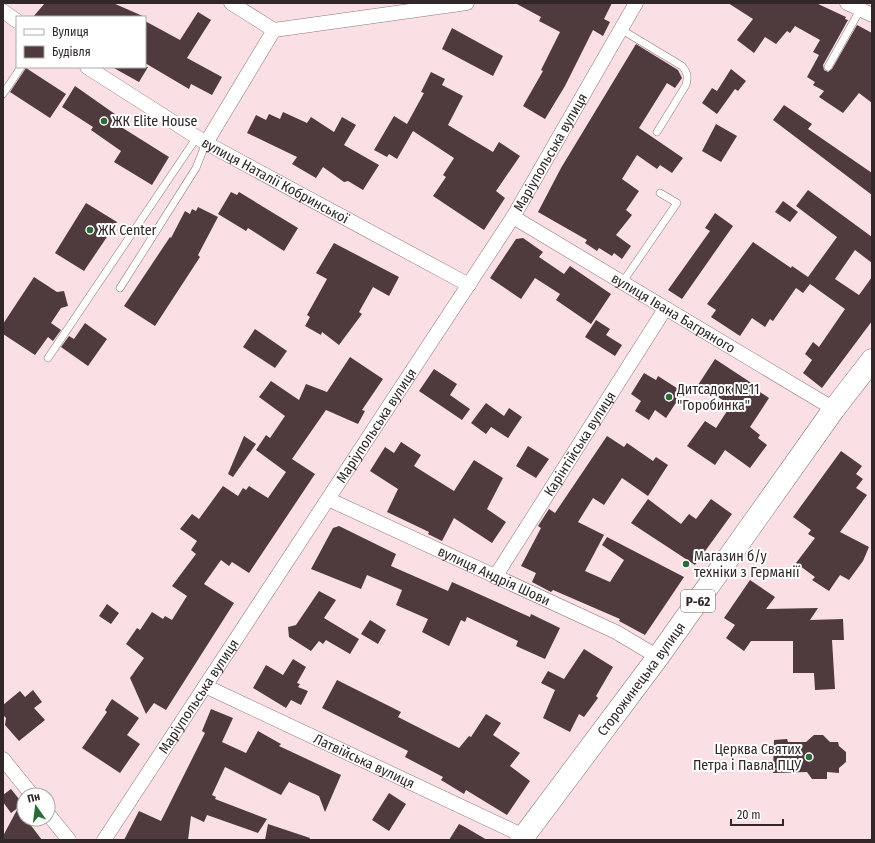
<svg xmlns="http://www.w3.org/2000/svg" width="875" height="843" viewBox="0 0 875 843" font-family="'Fira Sans Condensed',sans-serif">
<style>
.building{fill:#4f3a3e}
.lines{fill:none;stroke-linecap:round;stroke-linejoin:round}
.lane-casing{stroke:#8e777a;stroke-width:8}
.street-casing{stroke:#8e777a;stroke-width:15}
.primary-casing{stroke:#8e777a;stroke-width:23}
.lane{stroke:#fff;stroke-width:7}
.street{stroke:#fff;stroke-width:14}
.primary{stroke:#fff;stroke-width:22}
.poi-dot{fill:#2a6c37;stroke:#fff;stroke-width:1.5}
.labels{text-anchor:middle;stroke-width:4;stroke-linejoin:round;paint-order:stroke}
.shield{fill:#fff;stroke:#6f6869;stroke-width:1}
.shield-label{font-size:13px;font-weight:bold;fill:#312729}
.poi-label{font-size:14px;fill:#312729;stroke:#fff;text-anchor:start}
.street-label{font-size:14px;fill:#312729;stroke:#fff}
</style>
<rect width="100%" height="100%" fill="#fae0e4"/>
<g class="building">
<path d="M45 3H113L145 17H33Z"/>
<path d="M515 3H612L604 19 610 22 603 36 593 30 565 86 545 119 523 106 543 71 541 70 560 32 539 21 541 17Z"/>
<path d="M728 3H816L846 17 845 19 848 20 823 65 824 70 828 72 832 69 857 25 872 33V103L859 93 843 113 819 97 824 91 813 85 815 82 807 77 819 55 813 52 820 40 795 26 790 33 787 31 776 44 765 37 754 53 737 40 753 19Z"/>
<path d="M198 12 211 20 187 58 222 77 212 95 191 84 189 89 145 63V21L180 40Z"/>
<path d="M452 28 503 56 493 76 442 49Z"/>
<path d="M636 44 678 70 682 78 675 88 667 83 639 128 683 158 672 173 660 165 657 169 637 155 622 179 639 191 626 210 632 215 616 235 631 246 622 259 614 253 612 256 599 248 597 251 585 243 587 240 538 212 561 168Z"/>
<path d="M112 67H148L139 82Z"/>
<path d="M26 68 66 94 50 118 10 92Z"/>
<path d="M731 69 746 81 738 91 735 89 717 114 702 103 712 88 717 91Z"/>
<path d="M431 72 445 79 442 85 463 96 448 125 493 152 499 142 520 156 496 191 505 198 484 230 433 196 446 177 443 175 454 158 413 131 397 159 389 154 387 157 374 150 394 116 407 124 424 93 421 92Z"/>
<path d="M75 86 122 119 118 125 169 157 152 185 114 162 121 151 91 130 93 127 62 107Z"/>
<path d="M784 105 812 124 808 129 872 173V195L773 120Z"/>
<path d="M283 112 307 123 311 117 334 132 342 117 356 125 344 145 379 165 363 190 348 181 344 182 323 167 316 178 292 164 297 157 247 133 256 115 266 120 269 114 280 119Z"/>
<path d="M716 124 737 136 721 162 702 151Z"/>
<path d="M808 190 872 237V263L855 250 835 279 859 295 872 277V321L822 388 803 373 812 360 805 354 813 342 819 347 845 309 810 284 803 293 796 288 773 321 770 319 765 327 752 318 740 336 711 317 716 310 707 304 753 242 791 268 792 266 808 277 837 237 796 206Z"/>
<path d="M231 192 237 195 239 192 298 228 284 251 248 228 246 231 218 214Z"/>
<path d="M783 201 798 212 790 222 775 212Z"/>
<path d="M86 203 117 222 84 271 55 253Z"/>
<path d="M198 207 218 217 198 255 200 257 155 326 124 306 170 237 171 238 185 211 190 214 192 209 196 211Z"/>
<path d="M715 213 733 226 682 299 668 290 710 231 705 228Z"/>
<path d="M523 238 543 252 539 257 564 274 570 266 611 294 591 324 556 300 560 294 535 278 521 299 490 278 516 239Z"/>
<path d="M334 243 399 277 389 296 373 287 359 312 362 314 339 345 322 332 321 335 305 326 310 317 307 315 327 279 316 273Z"/>
<path d="M34 277 57 292 64 291 68 306 61 308 51 323 61 330 53 341 48 337 35 355 3 334V324Z"/>
<path d="M596 320 610 329 606 335 622 345 615 356 585 337Z"/>
<path d="M85 323 107 339 88 366 61 347 69 336 74 339Z"/>
<path d="M255 329 287 351 275 368 243 347Z"/>
<path d="M350 357 383 379 362 410 365 411 358 424 326 410 292 459 315 474 249 573 232 562 229 566 221 560 204 584 234 603 166 710 154 703 146 714 130 678 144 658 126 644 137 628 140 630 152 612 163 619 165 616 172 620 187 596 172 586 196 554 191 550 197 541 180 529 192 514 199 519 223 486 238 496 243 488 246 490 249 486 268 498 286 472 256 450 266 435 270 438 285 416 259 397 271 381 299 400 306 384 327 392Z"/>
<path d="M715 359 753 384 751 386 769 398 750 427 760 435 758 438 767 445 750 468 725 450 715 465 687 446 705 421 716 428 731 405 698 385Z"/>
<path d="M434 369 457 384 450 395 470 409 462 420 419 391Z"/>
<path d="M644 373 656 380 658 376 683 392 666 418 655 410 649 420 635 411 641 401 631 394Z"/>
<path d="M486 403 504 416 509 408 522 417 508 438 491 427 486 434 471 423Z"/>
<path d="M244 436 256 444 233 477 228 474Z"/>
<path d="M607 436 624 447 627 443 653 461 656 457 668 465 648 496 622 478 604 505 593 498 578 522 604 535 585 571 610 582 624 560 602 545 607 537 684 577 645 635 619 621 620 619 553 590 551 592 532 582 536 573 521 566 541 528 538 526 549 509 555 513Z"/>
<path d="M401 442 421 455 414 466 454 491 474 460 503 478 487 509 506 522 492 543 454 518 442 541 428 534 429 532 387 512 398 489 370 471 385 447 394 453Z"/>
<path d="M528 446 549 459 536 478 516 466Z"/>
<path d="M841 451 862 466 856 474 863 479 856 488 867 495 840 532 869 547 863 561 849 580 840 575 829 591 812 580 815 577 796 563 815 538 808 534 811 530 793 517Z"/>
<path d="M648 499 681 524 689 514 696 519 711 499 732 514 695 565 631 523Z"/>
<path d="M339 526 396 554 391 566 448 591 452 582 530 617 531 614 560 628 545 659 516 646 518 641 467 617 465 622 461 620 449 646 422 632 428 619 396 605 402 590 367 575 361 589 311 569 333 528Z"/>
<path d="M750 580 775 597 766 609 818 608 810 620 843 619 844 640H832L835 689 815 690 814 673H793V641H751L744 651 726 638 735 625 724 618Z"/>
<path d="M319 591 336 600 324 618 359 639 350 654 326 640 323 644 319 641 311 651 289 637 288 627 296 625Z"/>
<path d="M107 604 119 613 111 624 99 616Z"/>
<path d="M370 620 386 630 378 644 361 634Z"/>
<path d="M584 649 613 667 596 696 598 698 584 717 579 714 570 732 543 718 555 690 541 683 548 671 564 679Z"/>
<path d="M293 659 306 667 297 683 300 684 298 687 308 691 301 705 291 700 286 708 253 688 266 665 283 675Z"/>
<path d="M337 680 401 712 398 717 459 748 469 736 471 737 486 714 501 723 493 735 520 753 510 766 530 781 507 815 466 790 464 794 441 780 443 777 405 757 408 751 322 708Z"/>
<path d="M33 690 42 702 34 708 45 720 19 741 5 725 6 718 3 715V705L20 691 25 697Z"/>
<path d="M112 699 139 718 127 735 140 744 120 773 82 748 107 712 105 710Z"/>
<path d="M211 709 233 718 222 742 246 753 258 731 281 744 279 746 341 775 325 812 319 796 289 782 281 795 225 767 212 795 216 797 215 799 267 819 258 833 207 815 204 822 191 816 188 840H124L139 811 161 821 205 733 202 731Z"/>
<path d="M814 735H823L830 742H838L839 746 846 752V762L839 768V773L827 772V779H812L807 772 773 773 774 740 787 739 788 742H806Z"/>
<path d="M11 789 23 804 11 813 3 802V795Z"/>
<path d="M389 793 406 804 389 831 372 820Z"/>
<path d="M18 808 24 816V819H26L42 840H3V836Z"/>
<path d="M268 824 310 838 309 840H265Z"/>
<path d="M459 824 465 827 487 840H449Z"/>
</g>
<g class="lines">
<defs>
<g id="lane">
<path d="M622 30 682 66C688 73 688 77 686 85L657 132"/>
<path d="M828 67 860 10"/>
<path d="M3 94 21 67"/>
<path d="M622 283 677 203 660 193"/>
<path d="M120 288 196 168 206 143"/>
<path d="M48 358 197 137"/>
</g>
<g id="street">
<path d="M231 3 274 30 467 3"/>
<path d="M847 3 872 15"/>
<path d="M3 11 17 21"/>
<path id="s1" d="M87 67 206 143 469 285"/>
<path d="M206 143 274 30"/>
<path id="s2" d="M513 217 834 409"/>
<path id="s3" d="M328 499 616 632 658 657"/>
<path id="s4" d="M495 577 665 309"/>
<path id="s5" d="M205 686 524 836"/>
<path d="M3 759 32 795"/>
<path d="M48 814 69 840"/>
<path id="s6" d="M104 840 513 217 636 3"/>
</g>
<g id="primary">
<path id="s7" d="M521 840 658 657 834 409 872 360"/>
</g>
</defs>
<use href="#lane" class="lane-casing"/>
<use href="#street" class="street-casing"/>
<use href="#primary" class="primary-casing"/>
<use href="#lane" class="lane"/>
<use href="#street" class="street"/>
<use href="#primary" class="primary"/>
</g>
<g class="poi-dot">
<circle cx="104" cy="121" r="4"/>
<circle cx="90" cy="230" r="4"/>
<circle cx="669" cy="397" r="4"/>
<circle cx="686" cy="564" r="4"/>
<circle cx="809" cy="757" r="4"/>
</g>
<g class="labels">
<rect class="shield" x="681" y="590" width="34" height="22" rx="3"/>
<g class="shield-label">
<text x="698" y="606">Р-62</text>
</g>
<g class="poi-label">
<text x="112" y="126">ЖК Elite House</text>
<text x="98" y="235">ЖК Center</text>
<text x="677" y="394">Дитсадок №11<tspan x="677" dy="16">"Горобинка"</tspan></text>
<text x="694" y="561">Магазин б/у<tspan x="694" dy="16">техніки з Германії</tspan></text>
<text x="801" y="754" text-anchor="end">Церква Святих<tspan x="801" dy="16">Петра і Павла ПЦУ</tspan></text>
</g>
<g class="street-label">
<text dy="5" stroke="none"><textPath href="#s6" startOffset="820">Маріупольська вулиця</textPath></text>
<text dy="5" stroke="none"><textPath href="#s1" startOffset="220">вулиця Наталії Кобринської</textPath></text>
<text dy="5" stroke="none"><textPath href="#s2" startOffset="187">вулиця Івана Багряного</textPath></text>
<text dy="5" stroke="none"><textPath href="#s6" startOffset="496">Маріупольська вулиця</textPath></text>
<text dy="5" stroke="none"><textPath href="#s4" startOffset="158">Карінтійська вулиця</textPath></text>
<text dy="5" stroke="none"><textPath href="#s3" startOffset="183">вулиця Андрія Шови</textPath></text>
<text dy="5" stroke="none"><textPath href="#s7" startOffset="201">Сторожинецька вулиця</textPath></text>
<text dy="5" stroke="none"><textPath href="#s6" startOffset="172">Маріупольська вулиця</textPath></text>
<text dy="5" stroke="none"><textPath href="#s5" startOffset="176">Латвійська вулиця</textPath></text>
</g>
</g>
<rect width="875" height="843" fill="none" stroke="#312729" stroke-width="8"/>
<rect x="16" y="16" width="130" height="52" fill="#ffffff" stroke="#ada9a9"/>
<rect x="24" y="29" width="20" height="6" fill="#ffffff" stroke="#ada9a9"/>
<text x="52" y="36" font-size="12" fill="#312729">Вулиця</text>
<rect x="24" y="46" width="20" height="12" fill="#4f3a3e" stroke="#ada9a9"/>
<text x="52" y="56" font-size="12" fill="#312729">Будівля</text>
<g transform="translate(36 807) rotate(346)"><circle r="19" fill="#ffffff" stroke="#ada9a9"/>
<path d="M0-3L7 15L0 10L-7 15Z" fill="#2a6c37"/>
<text y="-6" font-size="11" font-weight="bold" text-anchor="middle" fill="#312729">Пн</text>
</g>
<path d="M731 819v6h52v-6" fill="none" stroke="#312729" stroke-width="2"/>
<text x="737" y="819" font-size="12" fill="#312729" stroke="#ffffff" stroke-width="3" paint-order="stroke">20 m</text>
</svg>
